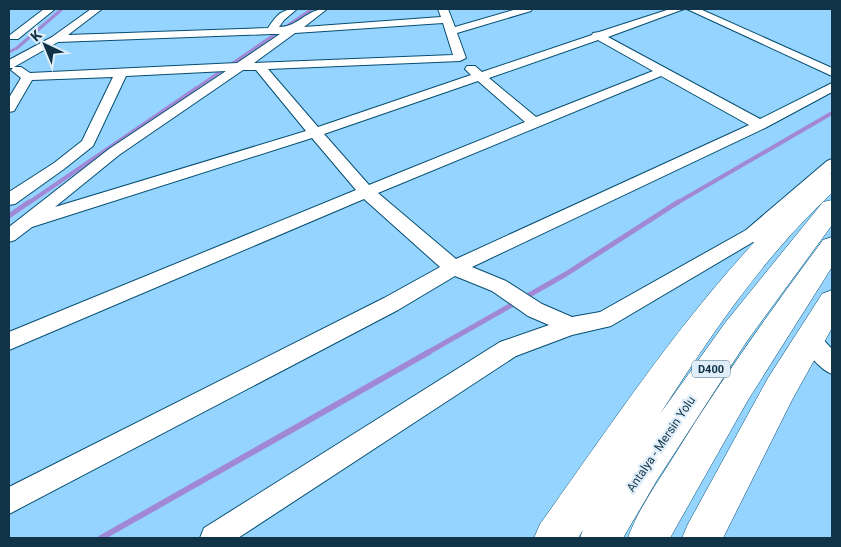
<svg xmlns="http://www.w3.org/2000/svg" width="841" height="547" viewBox="0 0 841 547" font-family="Roboto,sans-serif">
<style>
.lines{fill:none;stroke-linecap:round;stroke-linejoin:round}
.stream-far3{stroke:#a188d6;stroke-width:3}
.stream-far2{stroke:#a188d6;stroke-width:4}
.stream-far1{stroke:#a188d6;stroke-width:5}
.stream{stroke:#a188d6;stroke-width:6}
.street-casing{stroke:#054e71;stroke-width:2}
.highway-casing{stroke:#054e71;stroke-width:1}
.street{fill:#fff;fill-rule:evenodd}
.highway{fill:#fff;fill-rule:evenodd}
.labels{text-anchor:middle;stroke-width:4.5;stroke-linejoin:round;paint-order:stroke}
.shield{fill:#dfeef9;stroke:#4e6b7d;stroke-width:1}
.shield-label{font-size:11px;font-weight:bold;fill:#103348}
.street-label{font-size:12px;fill:#103348;stroke:#dfeef9}
</style>
<rect width="100%" height="100%" fill="#95d4fe"/>
<g class="lines">
<g class="stream-far3">
<path d="M9 52 17 48 62 9"/>
<path d="M195 89 312 9"/>
</g>
<g class="stream-far2">
<path d="M27 204 197 88"/>
<path d="M675 204 832 113"/>
</g>
<g class="stream-far1">
<path d="M9 216 29 202"/>
<path d="M524 298 566 274 678 202"/>
<path d="M427 353 517 302"/>
</g>
<path class="stream" d="M101 538 429 352"/>
<defs>
<g id="street">
<path d="M44 9H55L18 39H10V35Z"/>
<path d="M91 9H102L68 35 268 28C276 16 282 8 297 9L284 20 279 27C299 27 307 8 327 9L304 27 441 17 438 9H448L455 27 517 9H532L531 11 457 33 466 58 460 61 268 69 318 127 471 75 465 69 467 66H475L482 72 592 35 593 33 599 32 670 9H684L608 37 760 119 832 83V92L765 128 472 267 506 281 542 304 572 317 600 312 746 230 827 161 832 159V172L765 232 769 234 772 239 769 244 763 245 753 242 611 326 572 335 516 356 238 538H200L204 528 500 342 549 325 528 316 492 291 455 276 398 310 9 514V487L384 298 440 267 364 199 9 350V332L356 190 312 138 32 227 15 240 9 242V227L109 149 226 71 126 76 93 146 64 169 15 204 9 205V192L54 163 82 141 113 77 32 80 14 111 9 112V98L21 78 11 70 13 68H9V60L52 37ZM443 23 453 55 254 63 295 33ZM271 34H280L237 63 30 73 21 67H14L58 42ZM598 40 653 71 536 117 489 78ZM243 70H256L306 131 55 207 119 155ZM661 76 749 125 456 259 378 193ZM478 81 525 122 369 185 324 134Z"/>
<path d="M687 9H700L832 68V76Z"/>
<path d="M810 330 817 333 832 349V374C819 369 806 352 800 339L803 333Z"/>
</g>
<g id="highway">
<path d="M832 173V193C763 257 711 335 660 414L725 323 823 202 832 200V225L747 341 657 480 623 538H580L583 530 578 538H534L540 524C627 403 710 273 824 175Z"/>
<path d="M832 237V267L748 400 670 538H628C638 509 658 482 674 456 720 381 771 310 823 240Z"/>
<path d="M832 290V328L792 400 723 538H682L688 524 768 378 822 294Z"/>
</g>
</defs>
<use href="#street" class="street-casing"/>
<use href="#highway" class="highway-casing"/>
<use href="#street" class="street"/>
<use href="#highway" class="highway"/>
</g>
<g class="labels">
<rect class="shield" x="692" y="360.5" width="38" height="17" rx="4"/>
<g class="shield-label">
<text x="711" y="373">D400</text>
</g>
<g class="street-label">
<text transform="translate(661 444) rotate(-56)" y="4">Antalya - Mersin Yolu</text>
</g>
</g>
<rect width="841" height="547" fill="none" stroke="#103348" stroke-width="20"/>
<g transform="translate(45 45) rotate(316)" stroke="#dfeef9" stroke-width="4" paint-order="stroke">
<path d="M0-4L9 19L0 12L-9 19Z" fill="#103348"/>
<text y="-8" font-size="14" font-weight="bold" text-anchor="middle" fill="#103348">K</text>
</g>
</svg>
